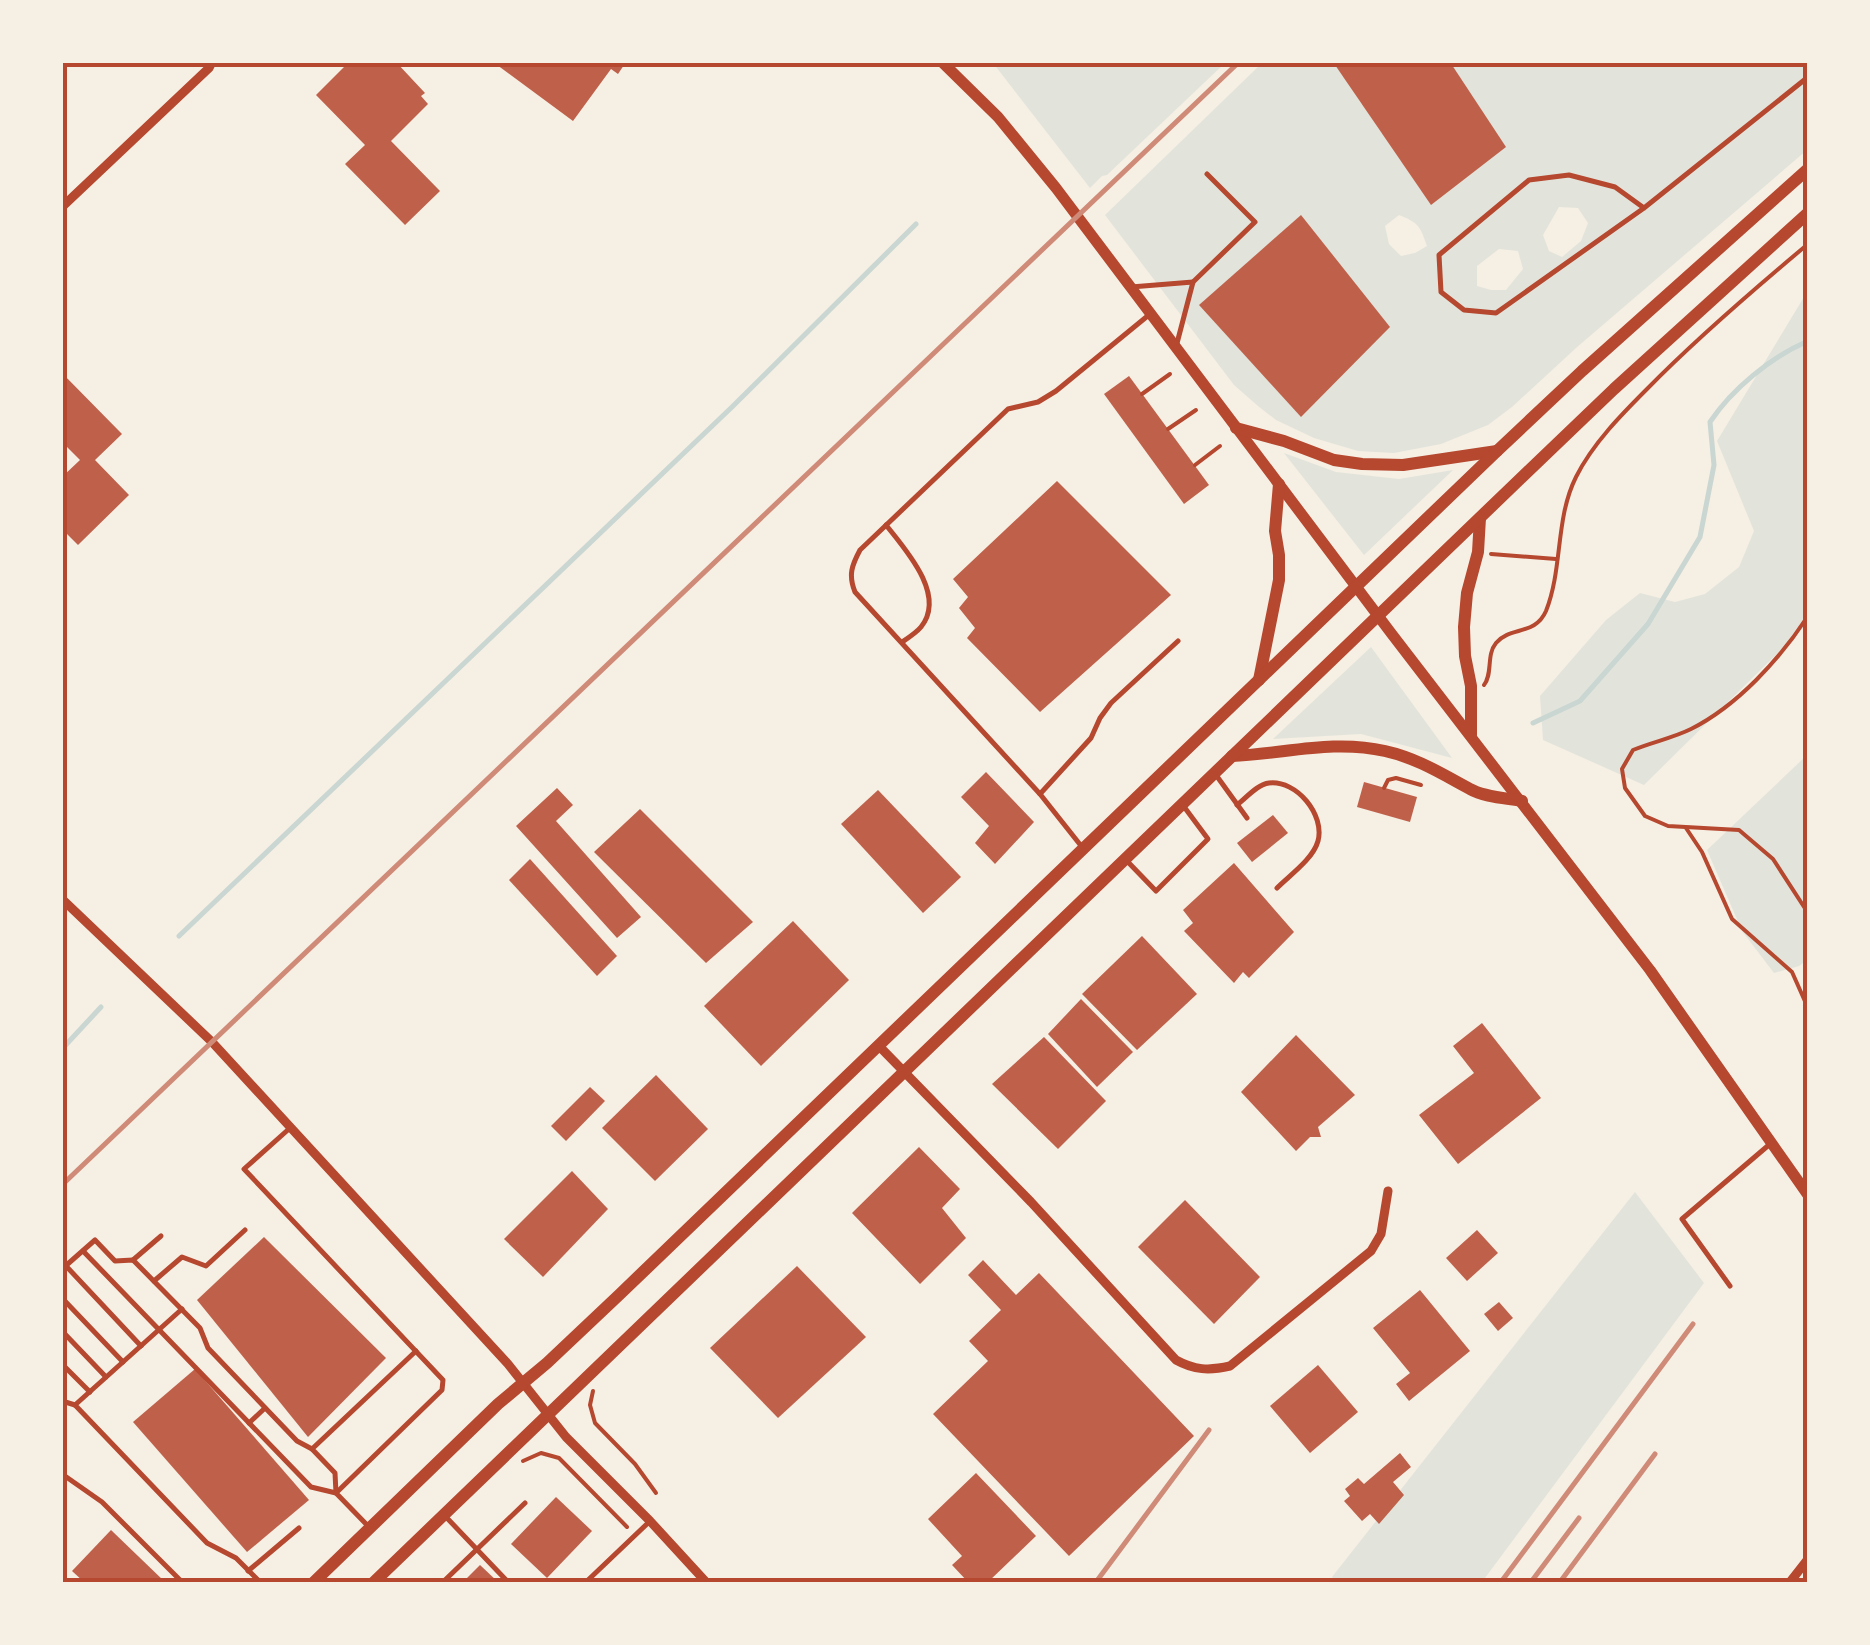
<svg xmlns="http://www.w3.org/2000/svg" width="1870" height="1645" viewBox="0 0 1870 1645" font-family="'Zilla Slab',serif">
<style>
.green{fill:#e2e4dc;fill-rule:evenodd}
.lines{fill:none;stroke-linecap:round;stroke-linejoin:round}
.stream{stroke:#c9d6d2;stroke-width:5}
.building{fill:#bf614a}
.path{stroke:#b5482f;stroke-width:4}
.service{stroke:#b5482f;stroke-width:5}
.minor{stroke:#b5482f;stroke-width:9}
.tertiary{stroke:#b5482f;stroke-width:11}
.secondary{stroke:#b5482f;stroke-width:12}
.rail{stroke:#cf8b77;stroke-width:5}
.neatline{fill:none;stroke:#b5482f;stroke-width:4}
</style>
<rect width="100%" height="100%" fill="#f6efe4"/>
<g class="green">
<path d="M993 63H1225L1107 175 1102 176 1090 188Z"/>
<path d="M1262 63H1807V150L1576 348 1512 407 1488 425 1441 444 1394 453 1358 451 1314 438 1276 420 1258 406 1234 385 1105 215ZM1559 207 1578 208 1588 223 1581 241 1562 257 1549 251 1543 235ZM1399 215C1419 223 1420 226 1427 246L1415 253 1401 256 1389 244 1385 226ZM1499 249 1518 251 1523 269 1506 290H1491L1477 286V266Z"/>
<path d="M1807 292V624L1644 785 1543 740 1540 696 1606 620 1640 593 1675 602 1705 594 1739 567 1754 531 1717 441Z"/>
<path d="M1284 453 1336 472 1399 479 1453 470 1364 555Z"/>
<path d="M1371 647 1452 758 1361 734 1273 739Z"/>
<path d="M1807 755V960L1799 966 1774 973 1742 931 1707 850Z"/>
<path d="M1635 1192 1704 1283 1482 1582H1336L1332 1577Z"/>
</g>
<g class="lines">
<g class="stream">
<path d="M1533 723 1580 701 1648 624 1700 537 1714 465 1710 422C1732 389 1771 357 1808 341"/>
<path d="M179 936 732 407 916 224"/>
<path d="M62 1049 101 1007"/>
</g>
</g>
<g class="building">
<path d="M349 62H396L425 93 421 96 428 104 391 141 440 191 405 225 345 164 365 145 316 95Z"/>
<path d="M493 62H626L618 74 611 69 573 121Z"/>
<path d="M1333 62H1450L1506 147 1431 205Z"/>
<path d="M1301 215 1390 327 1301 417 1199 305Z"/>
<path d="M62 373 122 434 95 460 129 495 78 545 62 529V477L80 460 62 442Z"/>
<path d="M1129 376 1209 485 1184 504 1104 394Z"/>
<path d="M1057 481 1171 595 1040 712 967 638 975 628 959 608 968 597 953 579Z"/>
<path d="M986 772 1034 822 995 864 975 843 989 826 961 797Z"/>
<path d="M1364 782 1417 797 1410 822 1357 807Z"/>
<path d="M557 788 573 805 556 821 641 917 617 938 516 826Z"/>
<path d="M878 790 961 877 923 913 841 824Z"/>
<path d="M640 809 753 922 706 963 594 852Z"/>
<path d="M1273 815 1288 833 1252 862 1237 843Z"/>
<path d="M530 859 617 956 597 976 509 880Z"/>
<path d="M1234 863 1294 932 1249 978 1243 972 1234 983 1184 931 1193 923 1183 910Z"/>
<path d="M793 921 849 980 761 1066 704 1006Z"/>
<path d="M1142 936 1197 994 1137 1050 1082 994Z"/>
<path d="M1081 999 1133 1052 1097 1087 1048 1034Z"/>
<path d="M1482 1023 1541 1098 1458 1164 1419 1115 1474 1073 1453 1046Z"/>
<path d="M1296 1035 1355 1095 1318 1127 1321 1137H1310L1296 1151 1241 1092Z"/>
<path d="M1044 1037 1106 1101 1058 1149 992 1084Z"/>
<path d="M656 1075 708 1129 655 1181 602 1128Z"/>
<path d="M590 1087 605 1101 566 1141 551 1126Z"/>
<path d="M919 1147 960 1189 942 1208 966 1238 920 1284 852 1213Z"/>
<path d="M572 1171 608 1209 543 1277 504 1239Z"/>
<path d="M1185 1200 1260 1277 1214 1324 1138 1247Z"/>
<path d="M1477 1230 1498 1253 1467 1281 1446 1258Z"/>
<path d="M264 1237 386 1358 308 1437 197 1300Z"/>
<path d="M983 1260 1016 1295 1039 1273 1194 1436 1069 1556 933 1414 988 1361 969 1341 1001 1310 968 1275Z"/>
<path d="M797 1266 866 1337 778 1418 710 1348Z"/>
<path d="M1420 1290 1470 1351 1409 1401 1396 1384 1410 1373 1373 1328Z"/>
<path d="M1499 1302 1513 1318 1498 1331 1484 1314Z"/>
<path d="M1318 1365 1358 1412 1310 1453 1270 1406Z"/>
<path d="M195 1369 309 1500 247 1552 133 1422Z"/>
<path d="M1400 1453 1411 1467 1393 1482 1404 1495 1379 1524 1370 1514 1362 1521 1344 1501 1350 1496 1345 1489 1358 1478 1364 1484Z"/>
<path d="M976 1473 1036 1536 988 1582H968L952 1565 962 1556 928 1519Z"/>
<path d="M556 1497 592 1531 547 1578 511 1544Z"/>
<path d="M111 1530 165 1582H84L72 1571Z"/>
<path d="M480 1565 498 1582H463Z"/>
</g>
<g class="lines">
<g class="path">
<path d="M1142 394 1170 374"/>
<path d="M1168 429 1196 410"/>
<path d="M1195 465 1220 446"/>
<path d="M1491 554 1556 559"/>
<path d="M1808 616C1780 659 1737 706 1691 729 1673 738 1652 742 1633 750L1622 769 1625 788 1645 816 1668 826 1739 830 1773 859 1808 913"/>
<path d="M1484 685C1493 674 1486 655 1496 643 1510 626 1535 636 1546 611 1563 568 1555 519 1576 477 1593 443 1622 414 1648 388 1698 337 1753 290 1808 244"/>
<path d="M1384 788 1388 780 1396 778 1421 785"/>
<path d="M1686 828 1702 852 1732 919 1792 972 1808 1008"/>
<path d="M593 1391 590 1405 595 1423 635 1464 656 1493"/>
<path d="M523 1461 541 1453 559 1458 627 1527"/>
</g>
<g class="service">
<path d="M1644 208 1615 187 1569 175 1529 180 1439 255 1441 292 1464 310 1496 313 1644 208 1808 77"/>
<path d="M1131 287 1193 282"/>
<path d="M1176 347 1193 282 1255 222 1207 174"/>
<path d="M886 525C905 549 947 595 921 627 916 633 908 638 902 642"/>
<path d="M1216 775 1247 818"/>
<path d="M1040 794 1091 738 1100 718 1111 703 1178 641"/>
<path d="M1237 805C1246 798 1258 784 1269 783 1297 780 1325 815 1318 841 1313 859 1290 875 1277 888"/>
<path d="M1082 847 1040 794 855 592C848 575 852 565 860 550L1008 409 1038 402 1056 391 1150 314"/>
<path d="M1127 861 1156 891 1208 839 1182 804"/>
<path d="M290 1128 244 1169 443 1380 442 1390 336 1493 368 1526"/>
<path d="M83 1251 311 1487 336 1493 335 1473 312 1449 416 1351"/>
<path d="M133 1260 161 1236"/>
<path d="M66 1266 141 1346"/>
<path d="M62 1269 95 1240 115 1261 133 1260 200 1328 208 1348 297 1441 312 1449"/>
<path d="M154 1281 182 1257 206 1266 245 1230"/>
<path d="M1730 1286 1682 1219 1770 1144"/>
<path d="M62 1298 123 1362"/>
<path d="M182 1309 75 1405 207 1543 236 1558 260 1582"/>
<path d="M62 1331 106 1377"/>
<path d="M62 1364 90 1392"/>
<path d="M62 1401 75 1405"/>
<path d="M249 1423 265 1408"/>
<path d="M62 1474 102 1502 182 1582"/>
<path d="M446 1517 508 1582"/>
<path d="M248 1571 299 1528"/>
<path d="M443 1582 525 1503"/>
<path d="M586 1582 649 1522"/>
</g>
<g class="minor">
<path d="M62 207 209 68 212 62"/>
<path d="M62 899 212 1042 508 1364 566 1437 650 1521 706 1582"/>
<path d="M879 1046 1031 1202 1176 1360C1194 1370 1209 1371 1230 1366L1371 1251 1381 1234 1388 1191"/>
<path d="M1790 1582 1808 1559"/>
</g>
<path class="tertiary" d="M942 62 998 117 1056 188 1391 633 1650 970 1808 1195"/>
<g class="secondary">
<path d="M1236 428 1284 441 1334 460 1362 464 1403 465 1497 451"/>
<path d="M1259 680 1279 580V555L1275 531 1279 484"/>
<path d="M1471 735V686L1465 656 1464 627 1467 593 1478 552 1480 518"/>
<path d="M1232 756C1284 754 1333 739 1385 751 1417 758 1442 774 1470 789 1484 797 1505 798 1522 801"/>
<path d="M314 1582 498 1404 547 1363 619 1295 1497 451 1582 371 1808 169"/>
<path d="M374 1582 1519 480 1614 389 1808 213"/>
</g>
<g class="rail">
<path d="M62 1185 1239 62"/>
<path d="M1096 1582 1209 1430"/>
<path d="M1501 1582 1693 1324"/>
<path d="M1531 1582 1579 1518"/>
<path d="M1560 1582 1655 1454"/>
</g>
</g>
<rect width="1870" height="1645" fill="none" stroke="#f6efe4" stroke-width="130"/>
<rect x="65" y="65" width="1740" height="1515" class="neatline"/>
</svg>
